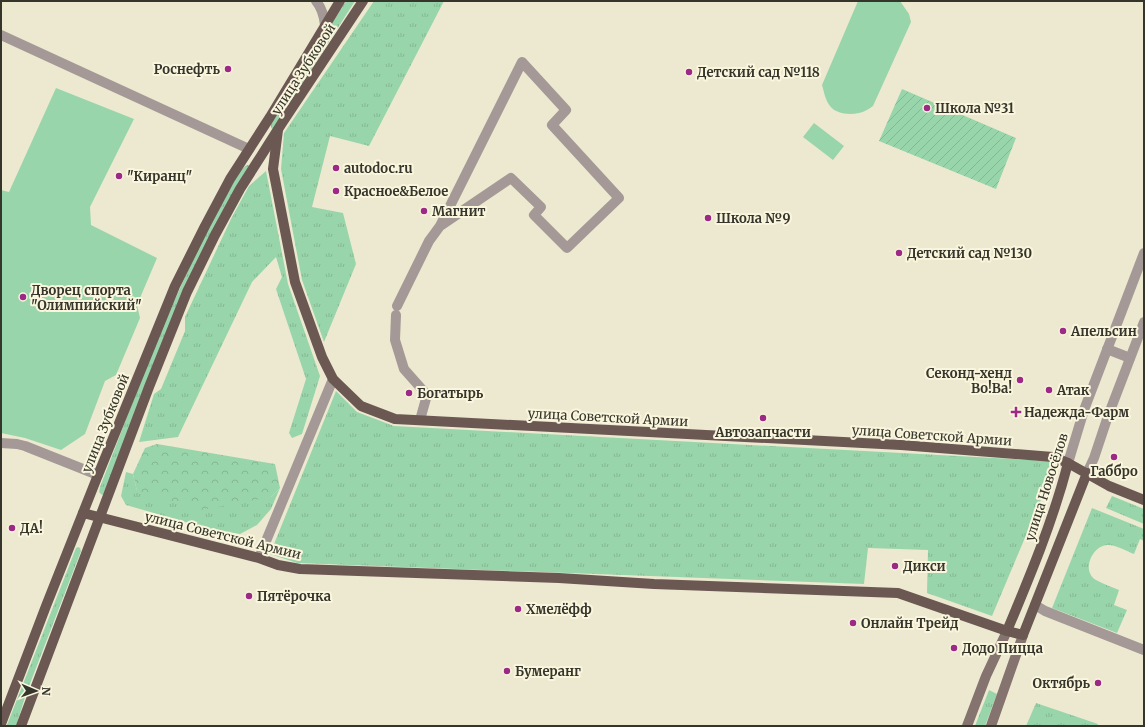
<svg xmlns="http://www.w3.org/2000/svg" width="1145" height="727" viewBox="0 0 1145 727" font-family="Merriweather,serif">
<style>
.grass{fill:url(#grass-tufts)}
.forest{fill:url(#forest-crowns)}
.garden{fill:url(#garden-furrows)}
.pitch{fill:#99d5aa}
.lines{fill:none;stroke-linecap:round;stroke-linejoin:round}
.minor{stroke:#a49996;stroke-width:10}
.tertiary{stroke:#a49996;stroke-width:10}
.secondary{stroke:#84736f;stroke-width:10}
.primary{stroke:#6c5853;stroke-width:10}
.poi-dot{fill:#9c2985;stroke:#faf6dd;stroke-width:1.5}
.labels{text-anchor:middle;stroke-width:4;stroke-linejoin:round;paint-order:stroke}
.poi-label{font-size:13px;font-weight:bold;fill:#36352b;stroke:#faf6dd;text-anchor:start}
.street-label{font-size:13px;fill:#36352b;stroke:#faf6dd}
</style>
<defs>
<pattern id="grass-tufts" width="24" height="20" patternUnits="userSpaceOnUse"><rect width="24" height="20" fill="#99d5aa"/><path d="M3 7l-1-3M5 7V3M7 7l1-3M15 17l-1-3M17 17v-4M19 17l1-3" fill="none" stroke="#84b792"/></pattern>
<pattern id="forest-crowns" width="20" height="18" patternUnits="userSpaceOnUse"><rect width="20" height="18" fill="#99d5aa"/><path d="M2 6a3 3 0 1 1 6 0M12 15a3 3 0 1 1 6 0" fill="none" stroke="#84b792"/></pattern>
<pattern id="garden-furrows" width="10" height="10" patternUnits="userSpaceOnUse"><rect width="10" height="10" fill="#99d5aa"/><path d="M-1 1l2-2M0 10L10 0M9 11l2-2" fill="none" stroke="#84b792"/></pattern>
</defs>
<rect width="100%" height="100%" fill="#ede9d0"/>
<g class="grass">
<path d="M346 1H355L273 129 271 128V123Z"/>
<path d="M374 1H444L369 146 330 136 312 207 343 213 356 264 324 342 302 280 281 169 284 133Z"/>
<path d="M247 165H249L250 167 238 185 104 494 102 495 99 492 100 487C138 390 173 291 224 200 228 191 239 169 247 165Z"/>
<path d="M266 171 288 284 320 376 302 434 292 438 289 433 306 379 276 289 282 277 276 257 252 282 178 437 139 442 154 394 161 389 185 331V317L231 219 249 186Z"/>
<path d="M336 391 357 412 394 426 1051 461 1056 464 992 616 927 593 928 550 868 548 864 584 297 563 270 554Z"/>
<path d="M126 472 133 474 137 491 271 497 280 488 271 509 257 525 240 534 206 528 126 505 121 496Z"/>
<path d="M1112 496 1144 509V524L1106 508Z"/>
<path d="M1092 508 1144 529V541L1140 539 1134 554C1127 551 1114 544 1107 545 1092 546 1081 571 1096 580 1103 584 1112 587 1119 590L1114 605 1127 610 1117 633 1052 608Z"/>
<path d="M78 547 80 548 81 551 26 694 16 726H8L7 725 76 548Z"/>
<path d="M989 690 997 694 985 726H975Z"/>
<path d="M1036 703 1098 724 1097 726H1026Z"/>
</g>
<path class="forest" d="M157 444 275 464 280 488 271 497 201 510 137 491 133 474 145 448Z"/>
<path class="garden" d="M902 89 1016 138 996 189 879 141Z"/>
<g class="pitch">
<path d="M858 1H900L909 14 911 22 873 106C869 109 864 112 859 113 849 115 836 114 830 106 825 100 824 91 822 85Z"/>
<path d="M56 88 134 119 90 207 91 225 157 258 137 305 140 318 116 375 105 381 85 434 61 450 25 438 1 433V190L9 192Z"/>
<path d="M814 123 844 146 833 160 803 137Z"/>
</g>
<g class="lines">
<g class="minor">
<path d="M316 1C322 8 324 16 325 25"/>
<path d="M1 35 249 149"/>
<path d="M397 306 429 241 440 226 522 62 566 110 552 125 619 198 567 248 534 215 541 207 511 178 440 226"/>
<path d="M396 315 395 340 404 369 427 395 420 420"/>
<path d="M1 443 17 444 25 446 98 475"/>
<path d="M1035 605 1045 611 1144 650"/>
</g>
<g class="tertiary">
<path d="M1107 349 1130 358"/>
<path d="M1068 463 1084 410 1144 253"/>
<path d="M1087 473 1094 458 1108 416 1144 322"/>
<path d="M259 558 333 379"/>
</g>
<g class="secondary">
<path d="M967 726 986 676 1007 631"/>
<path d="M991 726 1023 635"/>
</g>
<g class="primary">
<path d="M278 130 273 169 295 282 322 357 333 379 361 406 395 419 901 445 1053 457 1068 463 1109 486 1144 500"/>
<path d="M83 513 259 558 278 565 300 569 559 578 654 584 898 593 1007 631 1023 635 1087 473"/>
<path d="M1007 631C1030 576 1053 521 1068 463"/>
<path d="M1 724 46 606 98 475 175 286 205 226 230 179 270 117 340 1"/>
<path d="M21 726 149 387 187 292 215 235 240 189 282 123 363 1"/>
</g>
</g>
<g class="poi-dot">
<circle cx="228" cy="69" r="4"/>
<circle cx="689" cy="72" r="4"/>
<circle cx="927" cy="108" r="4"/>
<circle cx="336" cy="168" r="4"/>
<circle cx="119" cy="176" r="4"/>
<circle cx="336" cy="191" r="4"/>
<circle cx="424" cy="211" r="4"/>
<circle cx="708" cy="218" r="4"/>
<circle cx="899" cy="253" r="4"/>
<circle cx="23" cy="297" r="4"/>
<circle cx="1063" cy="331" r="4"/>
<circle cx="1020" cy="380" r="4"/>
<circle cx="1049" cy="390" r="4"/>
<circle cx="409" cy="393" r="4"/>
<path d="M1014 406h4v4h4v4h-4v4h-4v-4h-4v-4h4z"/>
<circle cx="763" cy="418" r="4"/>
<circle cx="1114" cy="457" r="4"/>
<circle cx="12" cy="528" r="4"/>
<circle cx="895" cy="566" r="4"/>
<circle cx="249" cy="596" r="4"/>
<circle cx="518" cy="609" r="4"/>
<circle cx="853" cy="623" r="4"/>
<circle cx="954" cy="648" r="4"/>
<circle cx="507" cy="671" r="4"/>
<circle cx="1098" cy="683" r="4"/>
</g>
<g class="labels">
<g class="poi-label">
<text x="220" y="74" text-anchor="end">Роснефть</text>
<text x="697" y="77">Детский сад №118</text>
<text x="935" y="113">Школа №31</text>
<text x="344" y="173">autodoc.ru</text>
<text x="127" y="181">"Киранц"</text>
<text x="344" y="196">Красное&amp;Белое</text>
<text x="432" y="216">Магнит</text>
<text x="716" y="223">Школа №9</text>
<text x="907" y="258">Детский сад №130</text>
<text x="31" y="295">Дворец спорта<tspan x="31" dy="15">"Олимпийский"</tspan></text>
<text x="1071" y="336">Апельсин</text>
<text x="1012" y="378" text-anchor="end">Секонд-хенд<tspan x="1012" dy="15">Во!Ва!</tspan></text>
<text x="1057" y="395">Атак</text>
<text x="417" y="398">Богатырь</text>
<text x="1024" y="417">Надежда-Фарм</text>
<text x="763" y="437" text-anchor="middle">Автозапчасти</text>
<text x="1114" y="476" text-anchor="middle">Габбро</text>
<text x="20" y="533">ДА!</text>
<text x="903" y="571">Дикси</text>
<text x="257" y="601">Пятёрочка</text>
<text x="526" y="614">Хмелёфф</text>
<text x="861" y="628">Онлайн Трейд</text>
<text x="962" y="653">Додо Пицца</text>
<text x="515" y="676">Бумеранг</text>
<text x="1090" y="688" text-anchor="end">Октябрь</text>
</g>
<g class="street-label">
<text transform="translate(303 69) rotate(-57)" y="5">улица Зубковой</text>
<text transform="translate(608 417) rotate(3)" y="5">улица Советской Армии</text>
<text transform="translate(105 423) rotate(-68)" y="5">улица Зубковой</text>
<text transform="translate(932 435) rotate(4)" y="5">улица Советской Армии</text>
<text transform="translate(1046 487) rotate(-72)" y="5">улица Новосёлов</text>
<text transform="translate(223 535) rotate(14)" y="5">улица Советской Армии</text>
</g>
</g>
<rect width="1145" height="727" fill="none" stroke="#36352b" stroke-width="4"/>
<g transform="translate(36 691) rotate(92)" stroke="#faf6dd" stroke-width="3" paint-order="stroke">
<path d="M0-3L7 15L0 10L-7 15Z" fill="#36352b"/>
<text y="-6" font-size="11" font-weight="bold" text-anchor="middle" fill="#36352b">N</text>
</g>
</svg>
